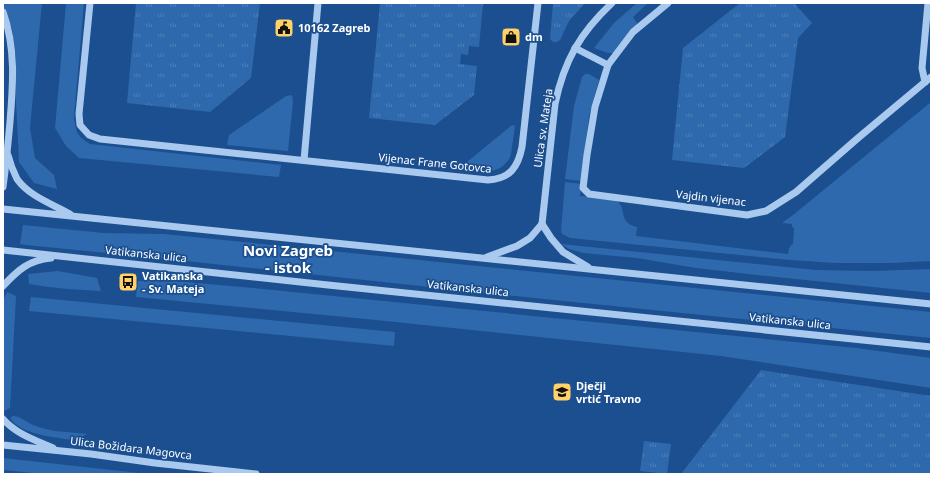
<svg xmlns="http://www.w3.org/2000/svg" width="934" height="477" viewBox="0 0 934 477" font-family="'Noto Sans',sans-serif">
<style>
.green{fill:#2e69ad}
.park{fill:url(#park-tufts)}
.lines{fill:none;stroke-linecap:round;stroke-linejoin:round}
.minor{stroke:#a9c9ee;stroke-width:7}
.labels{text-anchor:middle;stroke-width:3.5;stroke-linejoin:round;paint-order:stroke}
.poi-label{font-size:11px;font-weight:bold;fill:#fff;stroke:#1b4f8f;text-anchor:start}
.street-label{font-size:11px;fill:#fff;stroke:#1b4f8f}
.district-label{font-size:15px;font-weight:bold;fill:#fff;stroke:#1b4f8f}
</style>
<defs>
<pattern id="park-tufts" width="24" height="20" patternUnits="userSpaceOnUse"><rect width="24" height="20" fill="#2e69ad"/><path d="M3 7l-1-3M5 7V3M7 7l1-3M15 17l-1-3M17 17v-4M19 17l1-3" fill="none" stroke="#4d80b9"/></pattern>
</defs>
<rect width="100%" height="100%" fill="#1b4f8f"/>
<g class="green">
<path d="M3 3H42L30 128 35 158 54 175 57 189 34 183 19 162 16 101V57L12 29 3 6Z"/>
<path d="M66 3H84L74 117C76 132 77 136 90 144L281 165 279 177 79 158 66 146 55 128Z"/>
<path d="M637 3H648L633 17 637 23V24L614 53H608L594 48 614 23Z"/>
<path d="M585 74H589L599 80 589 116 581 181 565 179 574 106 582 77Z"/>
<path d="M292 95 293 102 288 151 227 145 229 135 286 96Z"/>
<path d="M931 102V261L892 263H835L790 260 570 238 562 234 561 230 565 182 582 184 580 196 614 199C629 206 616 222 637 227L636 236 788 254C789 249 789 246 793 244L794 228 792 227V224L782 223 793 215Z"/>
<path d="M512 125 515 126 511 154C510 159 507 162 504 165 492 175 477 171 463 169L461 168 462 166Z"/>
<path d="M23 225 104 233 164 234 931 312V338L544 299 138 256 26 245 20 244Z"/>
<path d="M561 244 816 270 872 271 931 269V293L757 275 696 268 637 258 583 253 569 249Z"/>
<path d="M58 271 97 278 101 291C77 290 53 288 29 284L28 274Z"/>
<path d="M138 281H174L263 289 856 348 931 358V388L721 356 376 320 136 297Z"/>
<path d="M7 292 16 296 10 408 4 411 3 409V301Z"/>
<path d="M31 297 395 332 394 346 29 311Z"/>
<path d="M13 416C20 416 26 422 33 425 49 432 69 432 87 434 83 436 79 438 75 439 70 440 64 439 59 438 45 436 19 432 10 418Z"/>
<path d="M3 458 148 474H42L5 470H3Z"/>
</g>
<g class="park">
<path d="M136 3H260L251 78 210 112 127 103Z"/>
<path d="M380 3H483L479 47 469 46 468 55 461 54 460 64 477 66 474 95 435 125 369 118Z"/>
<path d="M553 3H585L569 21 560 40 557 42H553L550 39Z"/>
<path d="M740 3H794L812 23 798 38 785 137 744 168 672 160 683 48Z"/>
<path d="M761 370 931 396V474H681Z"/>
<path d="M644 441 671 444 667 474 640 471Z"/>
</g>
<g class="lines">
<g class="minor">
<path d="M90 3 79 114 80 125 89 135 100 139 488 180C510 179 518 167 522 147L538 3"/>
<path d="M3 12C16 48 13 85 10 122 8 144 6 165 3 187"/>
<path d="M575 48 608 65 595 107 587 155 583 188 589 194 747 215 766 211 796 192 858 138 931 77"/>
<path d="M608 65 633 32 668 3"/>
<path d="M925 82 922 68 928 3"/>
<path d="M8 155C10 163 13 171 17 179 29 196 52 204 70 214"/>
<path d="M304 160 318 3"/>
<path d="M3 209 931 304"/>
<path d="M542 224 555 104C564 61 580 33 612 3"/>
<path d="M542 224 551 238 563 252 588 267"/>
<path d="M3 250 328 285 931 347"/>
<path d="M487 257 517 246 530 238 542 224"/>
<path d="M3 286C18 270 29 260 51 258"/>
<path d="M3 419C16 434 35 440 53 448"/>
<path d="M3 445 91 454 155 463 256 474"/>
</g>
</g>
<defs>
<symbol id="civic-square" viewBox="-11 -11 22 22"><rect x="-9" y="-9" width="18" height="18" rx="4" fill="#ffd166" stroke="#1b4f8f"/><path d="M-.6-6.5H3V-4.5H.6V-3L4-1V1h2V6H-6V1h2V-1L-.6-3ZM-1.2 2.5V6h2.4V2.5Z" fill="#111"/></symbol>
<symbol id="shop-square" viewBox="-11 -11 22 22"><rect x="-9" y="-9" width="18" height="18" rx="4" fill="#ffd166" stroke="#1b4f8f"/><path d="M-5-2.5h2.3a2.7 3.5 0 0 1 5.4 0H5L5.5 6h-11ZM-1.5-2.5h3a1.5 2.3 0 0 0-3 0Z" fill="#111"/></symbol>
<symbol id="bus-square" viewBox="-11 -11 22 22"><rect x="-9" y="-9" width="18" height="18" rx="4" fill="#ffd166" stroke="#1b4f8f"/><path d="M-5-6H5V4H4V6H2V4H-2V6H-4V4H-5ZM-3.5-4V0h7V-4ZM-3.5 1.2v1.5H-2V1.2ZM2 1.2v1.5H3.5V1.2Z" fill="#111"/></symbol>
<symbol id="school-square" viewBox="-11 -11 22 22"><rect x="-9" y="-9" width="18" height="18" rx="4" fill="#ffd166" stroke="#1b4f8f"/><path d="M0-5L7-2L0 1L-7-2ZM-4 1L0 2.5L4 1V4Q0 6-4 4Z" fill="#111"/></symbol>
</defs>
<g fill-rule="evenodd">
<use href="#civic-square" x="273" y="17" width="22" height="22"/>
<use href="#shop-square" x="500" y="26" width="22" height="22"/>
<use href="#bus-square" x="117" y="271" width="22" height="22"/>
<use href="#school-square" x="551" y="381" width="22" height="22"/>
</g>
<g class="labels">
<g class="poi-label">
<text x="298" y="32">10162 Zagreb</text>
<text x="525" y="41">dm</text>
<text x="142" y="280">Vatikanska<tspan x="142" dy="13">- Sv. Mateja</tspan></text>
<text x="576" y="390">Dječji<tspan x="576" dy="13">vrtić Travno</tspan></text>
</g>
<g class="street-label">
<text transform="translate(543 128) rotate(-82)" y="4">Ulica sv. Mateja</text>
<text transform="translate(435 163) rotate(6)" y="4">Vijenac Frane Gotovca</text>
<text transform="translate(711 198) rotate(7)" y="4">Vajdin vijenac</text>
<text transform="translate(146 254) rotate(6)" y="4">Vatikanska ulica</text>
<text transform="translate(468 288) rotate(6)" y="4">Vatikanska ulica</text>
<text transform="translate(790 321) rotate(6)" y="4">Vatikanska ulica</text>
<text transform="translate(131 448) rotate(7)" y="4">Ulica Božidara Magovca</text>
</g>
<g class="district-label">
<text x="288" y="256">Novi Zagreb<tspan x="288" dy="17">- istok</tspan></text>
</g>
</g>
<rect width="934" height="477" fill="none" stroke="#ffffff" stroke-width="8"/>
</svg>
